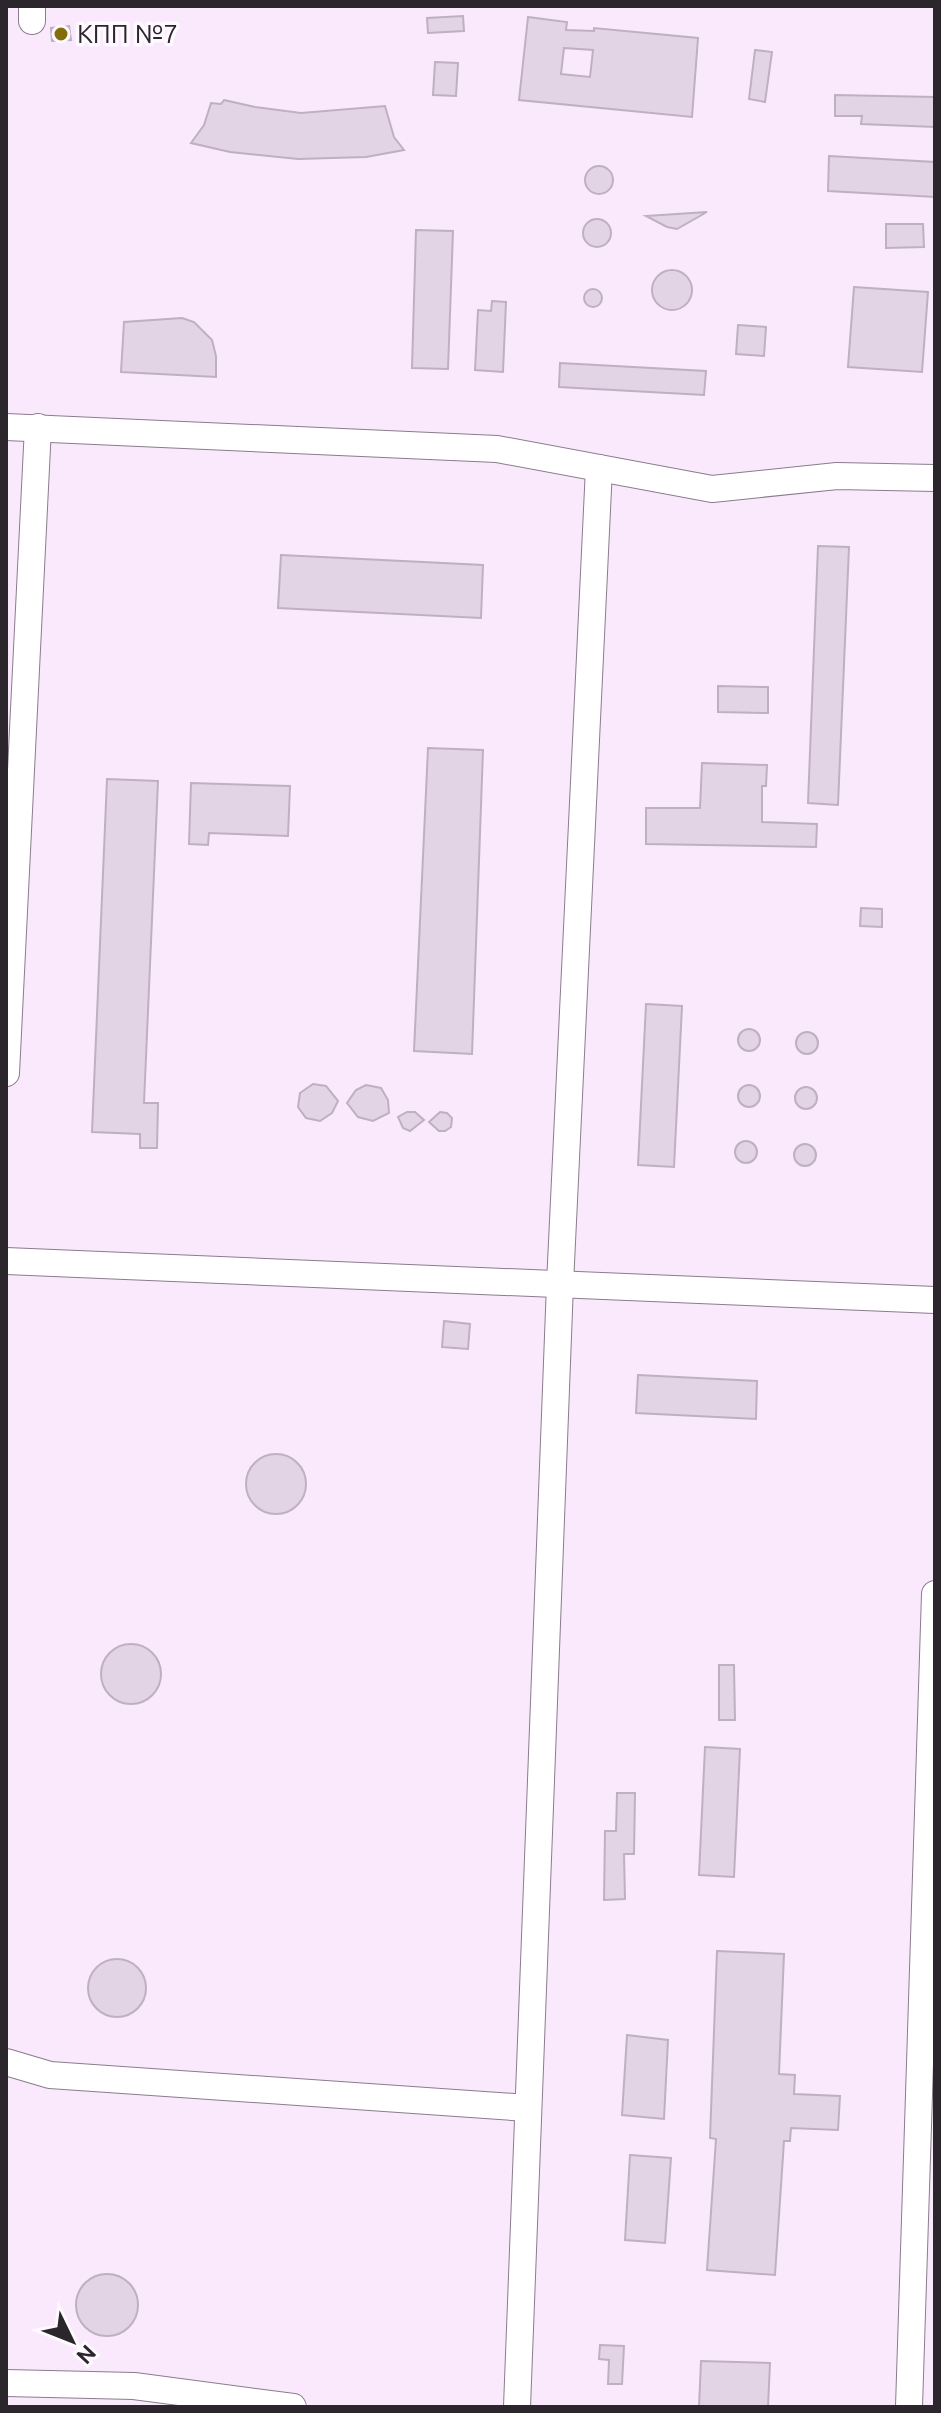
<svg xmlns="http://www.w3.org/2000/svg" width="941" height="2413" viewBox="0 0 941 2413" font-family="Ubuntu,sans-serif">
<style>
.built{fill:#fae9fc}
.building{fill:#e3d4e5;stroke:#beb0c1;stroke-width:2;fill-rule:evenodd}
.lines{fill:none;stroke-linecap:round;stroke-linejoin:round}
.minor-casing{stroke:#8a7c8c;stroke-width:28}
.minor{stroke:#fff;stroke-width:26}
.poi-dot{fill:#836d0a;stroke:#fef8ff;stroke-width:3}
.labels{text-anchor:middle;stroke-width:7;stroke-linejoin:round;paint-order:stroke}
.poi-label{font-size:26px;fill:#2b262c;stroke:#fef8ff;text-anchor:start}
</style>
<rect width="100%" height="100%" fill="#fef8ff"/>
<rect class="built" x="6" y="6" width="929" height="2401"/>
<g class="building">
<path d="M463 16 464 31 428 33 427 18Z"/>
<path d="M528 17 567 22 566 30 594 31V28L698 38 692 117 519 100ZM564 48 593 50 590 77 561 74Z"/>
<path d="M69 26 71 40 52 41 51 28Z"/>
<path d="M755 50 772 52 765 102 749 99Z"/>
<path d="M435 62 458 63 456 96 433 95Z"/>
<path d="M835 95 935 97V127L861 124 862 116H835Z"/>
<path d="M224 100 255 107 301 113 385 106 394 137 404 150 366 157 298 159 230 152 191 143 204 125 211 103 221 104Z"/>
<path d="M829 156 935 162V197L828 191Z"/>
<circle cx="599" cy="180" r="14"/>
<path d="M707 212 677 229 667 227 646 216Z"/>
<circle cx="597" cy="233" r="14"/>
<path d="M886 224H923L924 247 886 248Z"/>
<path d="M416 230 453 231 448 369 412 368Z"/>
<circle cx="672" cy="290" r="20"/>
<path d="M854 287 928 292 922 372 848 367Z"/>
<circle cx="593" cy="298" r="9"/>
<path d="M492 301 506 302 503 372 475 370 478 310 491 311Z"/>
<path d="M182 318 194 322 212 340 216 356V377L121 372 124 322Z"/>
<path d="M738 325 766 327 764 356 736 354Z"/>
<path d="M560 363 706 371 704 395 559 387Z"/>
<path d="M818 546 849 547 838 805 808 803Z"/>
<path d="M281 555 483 565 481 618 278 608Z"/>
<path d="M718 686 768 687V713L718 712Z"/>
<path d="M428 748 483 750 472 1054 414 1051Z"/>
<path d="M702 763 767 765 766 786H762V822L817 824 816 847 646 844V808H700Z"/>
<path d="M107 779 158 781 144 1103H158L157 1148H140V1134L92 1132Z"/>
<path d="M191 783 290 786 288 836 209 833 208 845 189 844Z"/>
<path d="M861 908 882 909V927L860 926Z"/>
<path d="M646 1004 682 1006 674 1167 638 1165Z"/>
<circle cx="749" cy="1040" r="11"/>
<circle cx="807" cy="1043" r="11"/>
<path d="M313 1084 326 1086 338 1101 332 1113 320 1121 306 1118 298 1107 300 1093Z"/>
<circle cx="749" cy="1096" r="11"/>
<path d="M366 1085 381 1088 388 1100 389 1113 373 1121 358 1117 347 1103 356 1090Z"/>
<circle cx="806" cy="1098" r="11"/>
<path d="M407 1112H415L424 1120 410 1131 403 1128 398 1117Z"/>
<path d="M440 1112 447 1113 452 1118 451 1127 445 1131H439L429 1122Z"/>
<circle cx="746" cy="1152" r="11"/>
<circle cx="805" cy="1155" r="11"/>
<path d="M444 1321 470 1324 468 1349 442 1347Z"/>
<path d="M638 1375 757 1381 756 1419 636 1413Z"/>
<circle cx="276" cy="1484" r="30"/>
<circle cx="131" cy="1674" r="30"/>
<path d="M719 1665H734L735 1720H719Z"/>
<path d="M705 1747 740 1749 734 1877 699 1875Z"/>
<path d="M617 1793H635L634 1854H624L625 1899 604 1900 605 1831H616Z"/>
<path d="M717 1951 784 1954 779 2074 795 2075 794 2094 840 2096 838 2130 791 2128 790 2141H784L775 2275 707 2270 716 2139 710 2138Z"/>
<circle cx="117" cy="1988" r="29"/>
<path d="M627 2035 668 2040 664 2119 622 2115Z"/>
<path d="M630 2155 671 2158 665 2243 625 2240Z"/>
<circle cx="107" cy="2305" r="31"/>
<path d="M600 2345 624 2346 622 2384H608L609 2360 599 2359Z"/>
<path d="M701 2361 770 2363 768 2407H699Z"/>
</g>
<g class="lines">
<defs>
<g id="minor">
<path d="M32 21V6"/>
<path d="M6 427 497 449 712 489 837 476 935 478"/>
<path d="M6 1073 38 427"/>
<path d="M6 1261 935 1300"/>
<path d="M6 2062 50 2075 528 2108"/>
<path d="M6 2383 134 2386 293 2407"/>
<path d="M517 2407 560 1284 599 468"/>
<path d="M909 2407 935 1594"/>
</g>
</defs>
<use href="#minor" class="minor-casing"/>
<use href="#minor" class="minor"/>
</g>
<circle class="poi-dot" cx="61" cy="34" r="8"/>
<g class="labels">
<g class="poi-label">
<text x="77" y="43">КПП №7</text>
</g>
</g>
<rect width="941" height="2413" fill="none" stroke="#2b262c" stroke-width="16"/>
<g transform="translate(72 2341) rotate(133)" stroke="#fef8ff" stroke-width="6" paint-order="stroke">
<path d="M0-6L14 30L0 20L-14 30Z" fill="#2b262c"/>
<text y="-12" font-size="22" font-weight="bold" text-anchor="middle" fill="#2b262c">N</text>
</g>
</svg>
